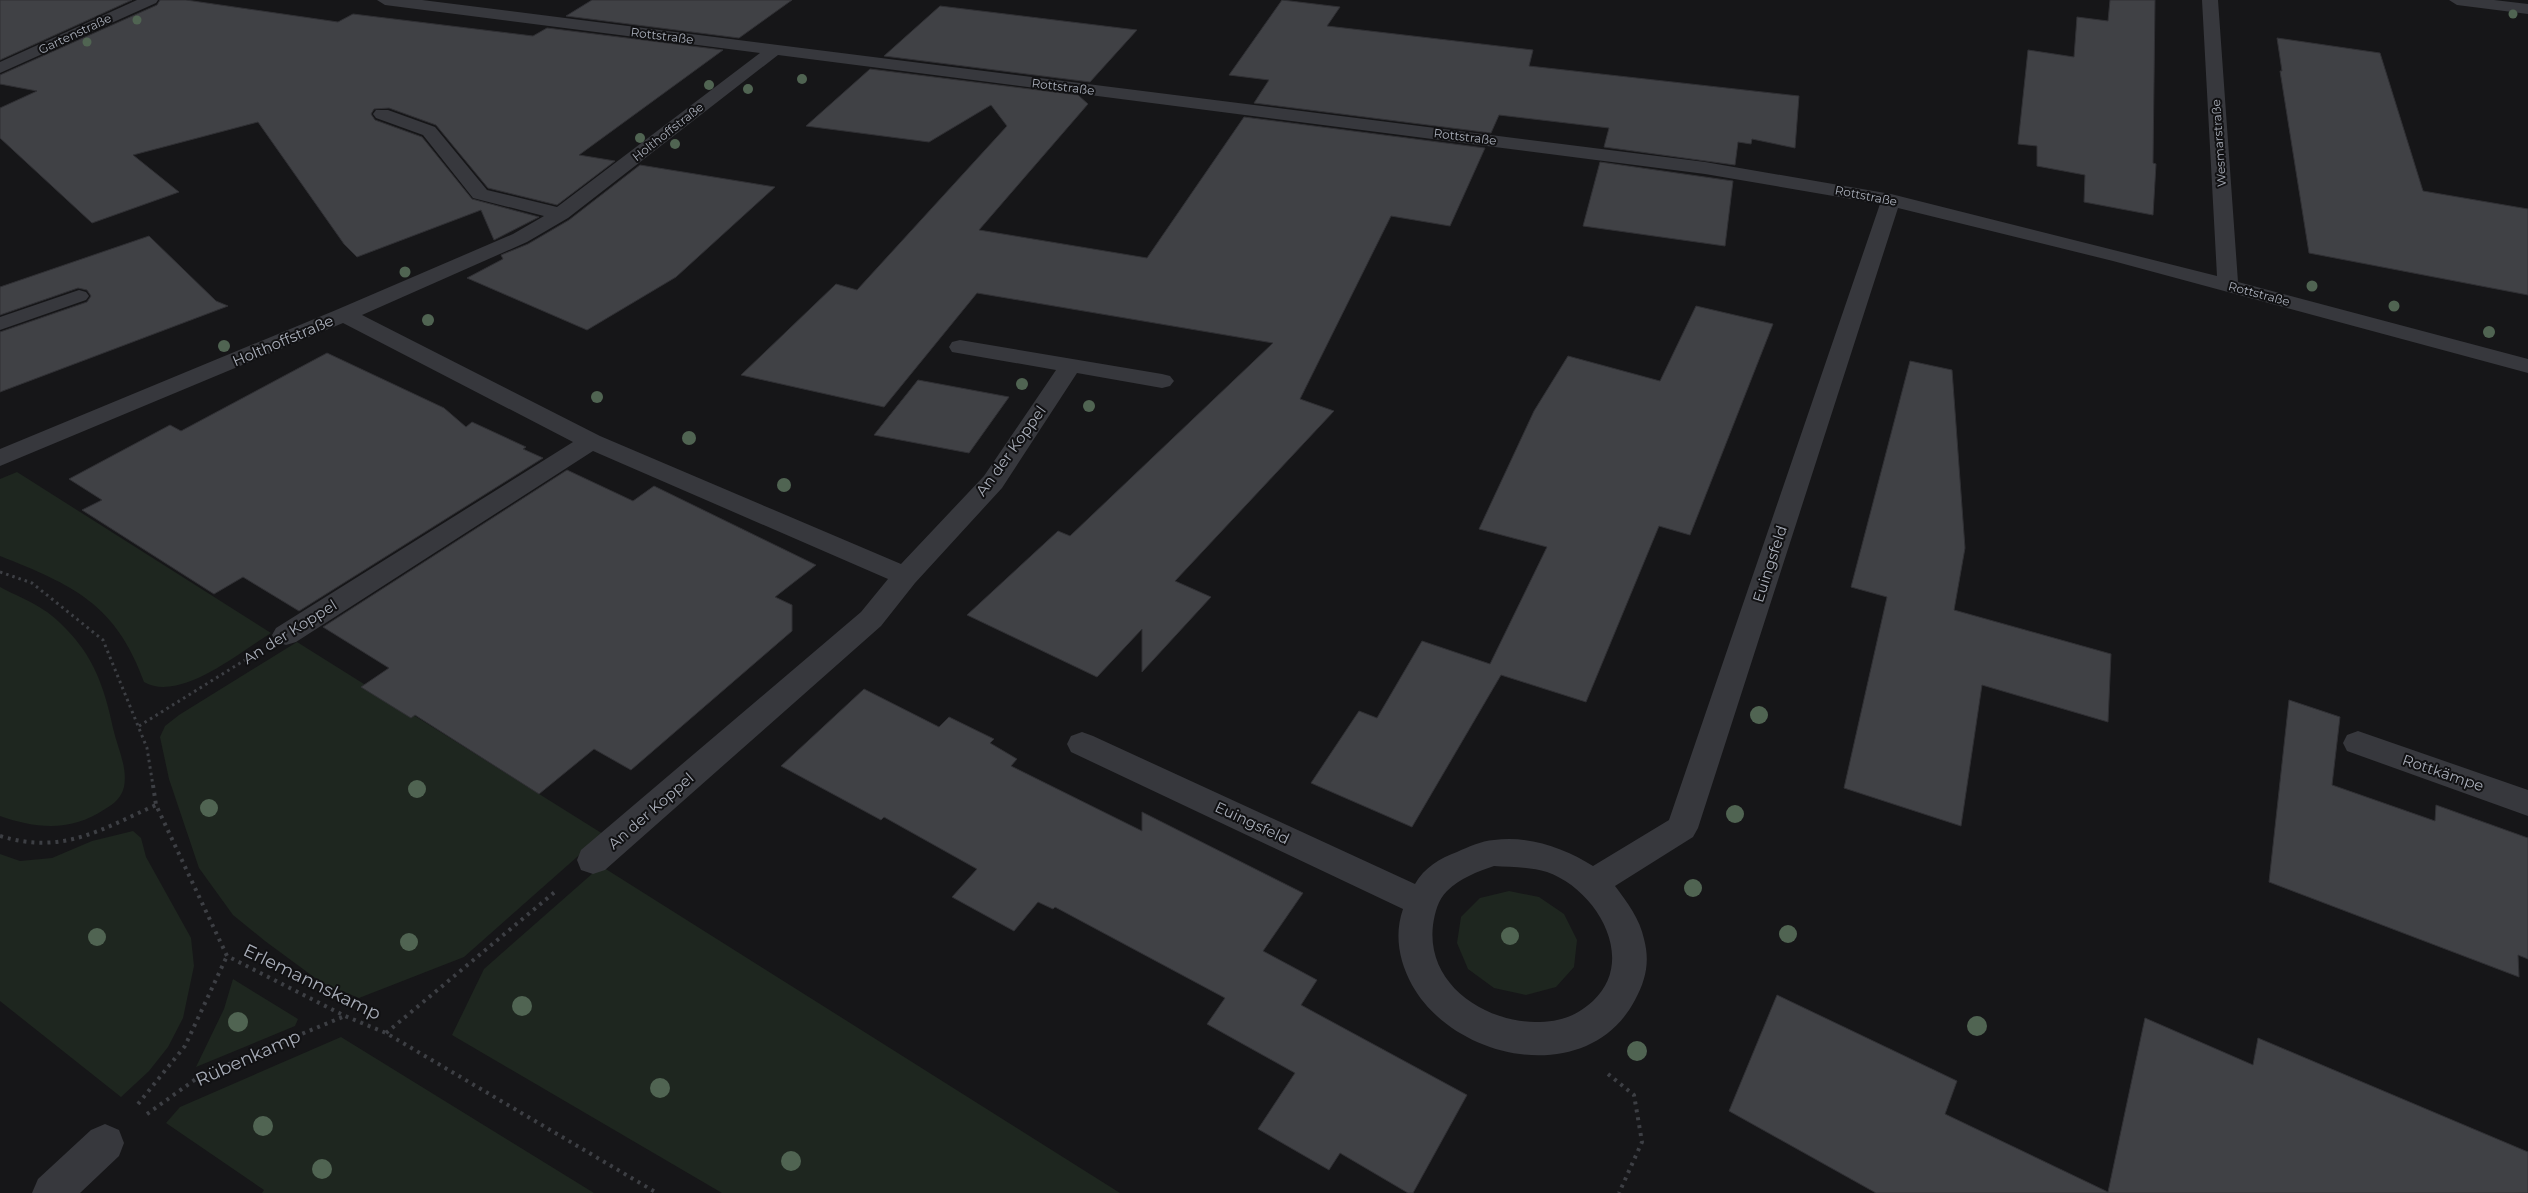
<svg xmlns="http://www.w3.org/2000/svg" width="2528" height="1193" viewBox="0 0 2528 1193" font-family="Montserrat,sans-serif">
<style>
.green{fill:#1e261f}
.building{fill:#404145;stroke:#303034}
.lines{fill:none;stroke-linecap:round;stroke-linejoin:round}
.path-far1{stroke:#3d3f44;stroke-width:3;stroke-dasharray:2.5 4;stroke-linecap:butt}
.path{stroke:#3d3f44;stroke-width:4;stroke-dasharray:3 5;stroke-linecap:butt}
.service{fill:#37383d;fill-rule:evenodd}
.minor{fill:#37383d;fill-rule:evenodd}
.tree{fill:#506452}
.labels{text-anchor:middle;stroke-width:4;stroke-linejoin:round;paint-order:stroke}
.far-street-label{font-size:12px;fill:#a8adb8;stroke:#111113}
.street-label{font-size:15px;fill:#a8adb8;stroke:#111113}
.near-street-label{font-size:18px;fill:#a8adb8;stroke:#111113}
</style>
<rect width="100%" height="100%" fill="#161618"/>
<g class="green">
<path d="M17 472 271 633C240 652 180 703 144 682 116 604 73 585 0 556V479Z"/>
<path d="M0 587C15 595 33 602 47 612 58 620 71 633 79 644 98 668 107 699 113 728 117 747 128 767 124 787 121 798 114 804 105 809 71 832 37 829 0 816Z"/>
<path d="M297 642 603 834 464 957 359 998 322 983 265 941 233 915 199 868 169 779 160 737 165 726 179 715Z"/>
<path d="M133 831 141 838 146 857 191 938 194 966 183 1018 168 1047 149 1071 121 1097 0 1001V854L20 861 52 858 92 841Z"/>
<path d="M601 866 1120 1193H722L452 1035 484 969Z"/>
<path d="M1509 891 1539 897 1564 914 1577 940 1574 967 1556 987 1526 995 1494 988 1468 969 1457 943 1461 917 1480 898Z"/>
<path d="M233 979 298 1019 295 1026 196 1067 224 1009Z"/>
<path d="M341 1037 594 1193H262L264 1190 166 1123 180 1107Z"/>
</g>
<g class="building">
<path d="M0 0H132L0 60Z"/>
<path d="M160 0H186L338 22 353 14 533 36 547 28 723 50 579 155 615 161 557 205 488 188 436 125 389 108 374 109 371 114 375 120 422 137 472 199 539 217 494 240 481 210 357 257 344 244 258 122 133 155 179 192 92 223 0 138V108L37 91 0 84V75L157 5Z"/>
<path d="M592 0H792L739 38 566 16Z"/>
<path d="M1282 0 1340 7 1327 26 1533 50 1529 66 1799 96 1795 148 1752 139 1751 144 1738 142 1735 165 1604 147 1609 128 1499 115 1491 133 1254 103 1269 80 1229 75Z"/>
<path d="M2110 0H2155L2153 163 2156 164 2153 215 2084 202 2085 175 2037 166V146L2018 144 2028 50 2074 57 2077 17 2108 21Z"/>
<path d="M940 6 1137 30 1090 82 884 56Z"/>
<path d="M2277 38 2380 53 2423 191 2528 209V295L2309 253 2280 71H2282Z"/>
<path d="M870 69 1078 95 1088 104 979 230 1147 258 1244 117 1485 148 1450 226 1391 216 1300 399 1334 411 1175 581 1211 597 1142 672V629L1097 677 967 615 1058 531 1070 536 1273 343 977 293 884 407 741 375 836 284 857 290 1007 126 991 105 929 142 806 126Z"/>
<path d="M1600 162 1733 181 1725 246 1583 226Z"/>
<path d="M640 165 775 187 676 277 587 330 467 278 503 259 501 255 528 244 569 220Z"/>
<path d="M149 236 216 301 228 306 0 392V332L87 302 91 296 87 290 78 288 0 315V287Z"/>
<path d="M1696 306 1773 324 1690 535 1659 526 1586 702 1501 675 1412 827 1311 783 1359 711 1377 718 1422 641 1490 664 1547 547 1479 529 1534 411 1568 356 1660 381Z"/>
<path d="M327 353 444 408 466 427 472 422 526 447 523 449 543 458 299 611 243 577 214 594 82 510 102 500 69 479 170 425 181 431Z"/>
<path d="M1910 361 1952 370 1965 548 1954 610 2111 654 2108 722 1982 685 1961 826 1844 788 1887 597 1851 587Z"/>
<path d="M918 380 1009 397 969 453 874 435Z"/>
<path d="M567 470 633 501 654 486 816 565 775 597 792 605V631L631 770 594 749 539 794 415 715 411 718 361 687 389 668 323 627Z"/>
<path d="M864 689 939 727 949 717 994 739 990 743 1017 759 1011 766 1142 831V812L1303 893 1263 951 1317 980 1301 1005 1467 1095 1413 1193H1408L1340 1153 1329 1170 1258 1129 1295 1073 1207 1024 1225 998 1055 907 1053 909 1038 902 1014 931 952 897 977 869 884 817 881 820 781 766Z"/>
<path d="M2289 700 2340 717 2332 785 2435 821 2436 805 2528 838V959L2518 955 2519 977 2269 882Z"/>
<path d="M1777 995 1957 1081 1945 1114 2108 1192 2145 1018 2253 1065 2258 1038 2528 1152V1193H1876L1729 1111Z"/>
</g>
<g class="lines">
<g class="path-far1">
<path d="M0 572 32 583 103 640 147 748 153 786"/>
<path d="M139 726 245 660"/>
</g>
<g class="path">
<path d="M153 785 156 805 227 956 345 1016 386 1033 657 1193"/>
<path d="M0 836C63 855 100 830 156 805"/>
<path d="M386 1033 556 891"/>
<path d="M1608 1074 1634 1095 1642 1142 1619 1193"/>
<path d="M138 1104 185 1046 227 956"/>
<path d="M147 1114 200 1076 345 1016"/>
</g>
<path class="service" d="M79 290 86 292 89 296 86 300 0 330V317Z"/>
<g class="minor">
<path d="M137 0H158L156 3 0 73V62Z"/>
<path d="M377 0H422L1705 162 1891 194 2217 276 2202 0H2218L2238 282 2528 359V373L2113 261 1898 208 1698 828 1693 837 1615 886C1627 902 1640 919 1644 939 1650 961 1646 980 1635 1000 1589 1088 1455 1062 1412 985 1399 961 1394 935 1403 909L1071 752 1067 744 1071 736 1082 732 1093 736 1415 884C1424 868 1440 858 1457 852 1468 847 1481 841 1494 840 1527 835 1565 848 1593 866L1669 820 1880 204 1705 174 778 55 568 218 527 242 362 315 600 436 901 564 984 476 1056 370 952 352 949 347 952 342 960 340 1162 374 1170 376 1174 381 1170 386 1162 388 1077 373 1002 488 915 583 881 626 605 870 593 874 581 870 577 860 581 850 861 612 888 579 593 451 296 642 286 645 276 642 272 635 276 628 573 442 343 323 0 466V449L336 310 513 234 544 216 473 198 423 135 376 118 373 114 376 110H388L435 127 487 190 557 207 760 53 385 5ZM1494 866C1511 867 1530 867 1547 872 1596 889 1638 959 1593 1001 1575 1017 1559 1022 1535 1022 1482 1021 1426 983 1433 925 1435 912 1438 900 1447 891 1460 878 1477 872 1494 866Z"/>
<path d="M2449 0H2494L2528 4V14L2457 5Z"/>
<path d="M2358 731 2528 790V816L2347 751 2343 743 2347 735Z"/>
<path d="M105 1124 119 1130 124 1143 119 1156 80 1193H32L38 1179 91 1130Z"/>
</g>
</g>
<g class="tree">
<circle cx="2513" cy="14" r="4.5"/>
<circle cx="137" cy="20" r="4.5"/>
<circle cx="87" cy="42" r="4.5"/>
<circle cx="802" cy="79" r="5"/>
<circle cx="709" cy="85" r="5"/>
<circle cx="748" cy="89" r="5"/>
<circle cx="640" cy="138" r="5"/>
<circle cx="675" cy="144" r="5"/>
<circle cx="405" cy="272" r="5.5"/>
<circle cx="2312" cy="286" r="5.5"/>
<circle cx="2394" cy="306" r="5.5"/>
<circle cx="428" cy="320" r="6"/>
<circle cx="2489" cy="332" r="6"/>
<circle cx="224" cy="346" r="6"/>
<circle cx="1022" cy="384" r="6"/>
<circle cx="597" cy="397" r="6"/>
<circle cx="1089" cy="406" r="6"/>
<circle cx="689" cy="438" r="7"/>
<circle cx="784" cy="485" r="7"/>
<circle cx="1759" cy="715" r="9"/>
<circle cx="417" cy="789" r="9"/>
<circle cx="209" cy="808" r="9"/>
<circle cx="1735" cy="814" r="9"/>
<circle cx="1693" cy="888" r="9"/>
<circle cx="1788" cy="934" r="9"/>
<circle cx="1510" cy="936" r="9"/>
<circle cx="97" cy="937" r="9"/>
<circle cx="409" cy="942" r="9"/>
<circle cx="522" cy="1006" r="10"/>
<circle cx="238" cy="1022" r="10"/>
<circle cx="1977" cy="1026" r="10"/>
<circle cx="1637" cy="1051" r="10"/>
<circle cx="660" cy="1088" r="10"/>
<circle cx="263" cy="1126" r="10"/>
<circle cx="791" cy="1161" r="10"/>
<circle cx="322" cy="1169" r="10"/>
</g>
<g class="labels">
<g class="far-street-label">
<text transform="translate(75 34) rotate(-25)" y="4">Gartenstraße</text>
<text transform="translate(662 36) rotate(7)" y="4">Rottstraße</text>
<text transform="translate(1063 87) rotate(7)" y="4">Rottstraße</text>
<text transform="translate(668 132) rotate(-38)" y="4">Holthoffstraße</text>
<text transform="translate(1465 137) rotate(7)" y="4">Rottstraße</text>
<text transform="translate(2219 143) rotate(-94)" y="4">Wesmarstraße</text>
<text transform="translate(1866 196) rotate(11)" y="4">Rottstraße</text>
<text transform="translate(2259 294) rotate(15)" y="4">Rottstraße</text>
</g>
<g class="street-label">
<text transform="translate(283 341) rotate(-23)" y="5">Holthoffstraße</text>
<text transform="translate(1011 451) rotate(-54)" y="5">An der Koppel</text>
<text transform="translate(1770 564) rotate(-72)" y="5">Euingsfeld</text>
<text transform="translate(290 632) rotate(-32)" y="5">An der Koppel</text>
<text transform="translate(2443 773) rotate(19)" y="5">Rottkämpe</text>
<text transform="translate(651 811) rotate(-41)" y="5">An der Koppel</text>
<text transform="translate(1252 823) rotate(25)" y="5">Euingsfeld</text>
</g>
<g class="near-street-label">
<text transform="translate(312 982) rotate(26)" y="6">Erlemannskamp</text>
<text transform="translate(248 1058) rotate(-24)" y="6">Rübenkamp</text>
</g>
</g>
</svg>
